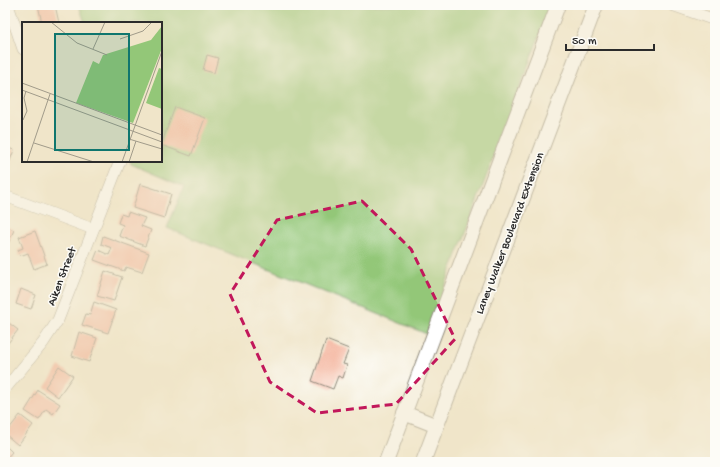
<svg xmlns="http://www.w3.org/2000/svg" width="720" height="467" viewBox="0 0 720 467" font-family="'Gochi Hand',sans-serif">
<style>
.green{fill:#93c778;stroke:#5f7952}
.building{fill:#f3a88f}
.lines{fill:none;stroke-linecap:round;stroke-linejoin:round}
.minor-casing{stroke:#8e887a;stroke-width:12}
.major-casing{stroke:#8e887a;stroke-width:16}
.minor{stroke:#fff;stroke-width:11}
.major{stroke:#fff;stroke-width:14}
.marked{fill:none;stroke:#c2185b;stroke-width:3;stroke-dasharray:8 5;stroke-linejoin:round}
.labels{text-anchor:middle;stroke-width:3;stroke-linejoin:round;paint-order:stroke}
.street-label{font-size:12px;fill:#2b2b2b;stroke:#fdfcf7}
.inset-road{fill:none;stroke:#a19b8a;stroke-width:1}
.view{fill:#0f766e;fill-opacity:0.15;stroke:#0f766e;stroke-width:2}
.inset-edge{fill:none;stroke:#2b2b2b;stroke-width:2}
</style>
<rect width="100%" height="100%" fill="#fdfcf7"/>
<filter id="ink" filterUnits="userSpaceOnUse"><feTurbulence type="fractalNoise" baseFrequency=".025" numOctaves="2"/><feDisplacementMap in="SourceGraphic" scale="8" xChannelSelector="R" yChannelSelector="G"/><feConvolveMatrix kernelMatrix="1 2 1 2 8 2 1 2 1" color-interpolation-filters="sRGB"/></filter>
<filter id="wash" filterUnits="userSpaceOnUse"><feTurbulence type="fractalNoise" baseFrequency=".012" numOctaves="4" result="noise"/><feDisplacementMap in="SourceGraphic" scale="16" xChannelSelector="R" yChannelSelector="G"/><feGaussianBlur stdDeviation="0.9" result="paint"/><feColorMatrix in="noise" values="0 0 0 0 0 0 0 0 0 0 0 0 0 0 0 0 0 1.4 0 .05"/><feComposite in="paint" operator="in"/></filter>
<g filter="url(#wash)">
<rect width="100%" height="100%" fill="#f0e5c9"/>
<path class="green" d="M79 5H551L427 334 167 228 184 187 131 164 130 161H161V23H85Z"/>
<g id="blocks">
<g class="building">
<path d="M38 5H55L59 23H42Z"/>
<path d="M207 55 218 58 214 73 203 70Z"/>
<path d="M175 107 205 118 191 156 161 145Z"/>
<path d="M5 147 14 150 8 166 5 165Z"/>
<path d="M140 184 171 194 164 218 133 208Z"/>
<path d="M128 212 145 218 141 226 151 230 145 246 119 236 123 225 118 223 121 214 127 216Z"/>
<path d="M5 226 14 230 7 246 5 245Z"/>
<path d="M35 231 47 264 34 269 28 253 20 256 18 250 23 248 19 237Z"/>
<path d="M103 236 149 253 142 272 126 267 124 271 94 260 98 250 109 255 112 248 101 244Z"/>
<path d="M105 271 122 277 114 301 97 296Z"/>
<path d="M21 289 36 295 31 309 16 304Z"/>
<path d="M94 302 116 310 108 333 82 325 86 314 90 315Z"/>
<path d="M5 320 18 330 5 347Z"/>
<path d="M79 332 97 338 89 362 72 356Z"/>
<path d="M326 340 349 349 343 364 347 365 343 378 338 376 333 389 312 381Z"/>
<path d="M59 366 73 376 58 397 45 387Z"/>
<path d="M38 390 60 404 53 414 46 409 39 420 25 411Z"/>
<path d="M20 415 33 425 18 445 5 434Z"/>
<path d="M5 445 12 452 5 460Z"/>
</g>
</g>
</g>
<g filter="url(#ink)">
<use href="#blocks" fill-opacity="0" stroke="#8e887a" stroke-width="1"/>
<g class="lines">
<defs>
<g id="minor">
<path d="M8 5 23 49"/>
<path d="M672 5 715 20"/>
<path d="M5 196 93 229"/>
<path d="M5 389 43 343 58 320 120 161"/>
</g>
<g id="major">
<path d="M404 413 437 426"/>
<path d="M386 462 558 5"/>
<path d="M423 462 596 5"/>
</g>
</defs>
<use href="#minor" class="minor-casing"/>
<use href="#major" class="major-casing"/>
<use href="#minor" class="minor"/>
<use href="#major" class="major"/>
</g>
</g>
<path d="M0 0H720V467H0ZM362 201 411 249 455 339 396 404 317 413 270 382 230 294 277 220Z" fill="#f0e5c9" fill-opacity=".55" fill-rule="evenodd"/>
<path class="marked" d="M362 201 411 249 455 339 396 404 317 413 270 382 230 294 277 220Z"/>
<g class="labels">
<g class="street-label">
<text transform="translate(509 233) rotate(-69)" y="4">Laney Walker Boulevard Extension</text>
<text transform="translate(61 276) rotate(-69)" y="4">Aiken Street</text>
</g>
</g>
<g transform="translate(22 22)">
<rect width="140" height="140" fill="#f0e5c9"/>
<path d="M140 4V26L111 101 54 81 71 39 77 42 81 33 129 18ZM137 46 140 47V87L124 81Z" fill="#93c778"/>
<path class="inset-road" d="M29 0 55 21 85 33M98 17 121 9 130 0M71 27 83 0M0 61 140 113M0 68 140 120M1 98 5 89 2 76 4 69M107 117 140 127M12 121 72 140M5 140 28 72M100 140 140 29M107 140 114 119"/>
<path class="view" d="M33 12H107V128H33Z"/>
<rect width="140" height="140" class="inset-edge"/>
</g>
<rect width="720" height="467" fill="none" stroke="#fdfcf7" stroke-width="20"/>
<path d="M566 44v6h88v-6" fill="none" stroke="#2b2b2b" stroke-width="2"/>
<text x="572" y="44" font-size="12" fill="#2b2b2b" stroke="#fdfcf7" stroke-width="3" paint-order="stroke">50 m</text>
</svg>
